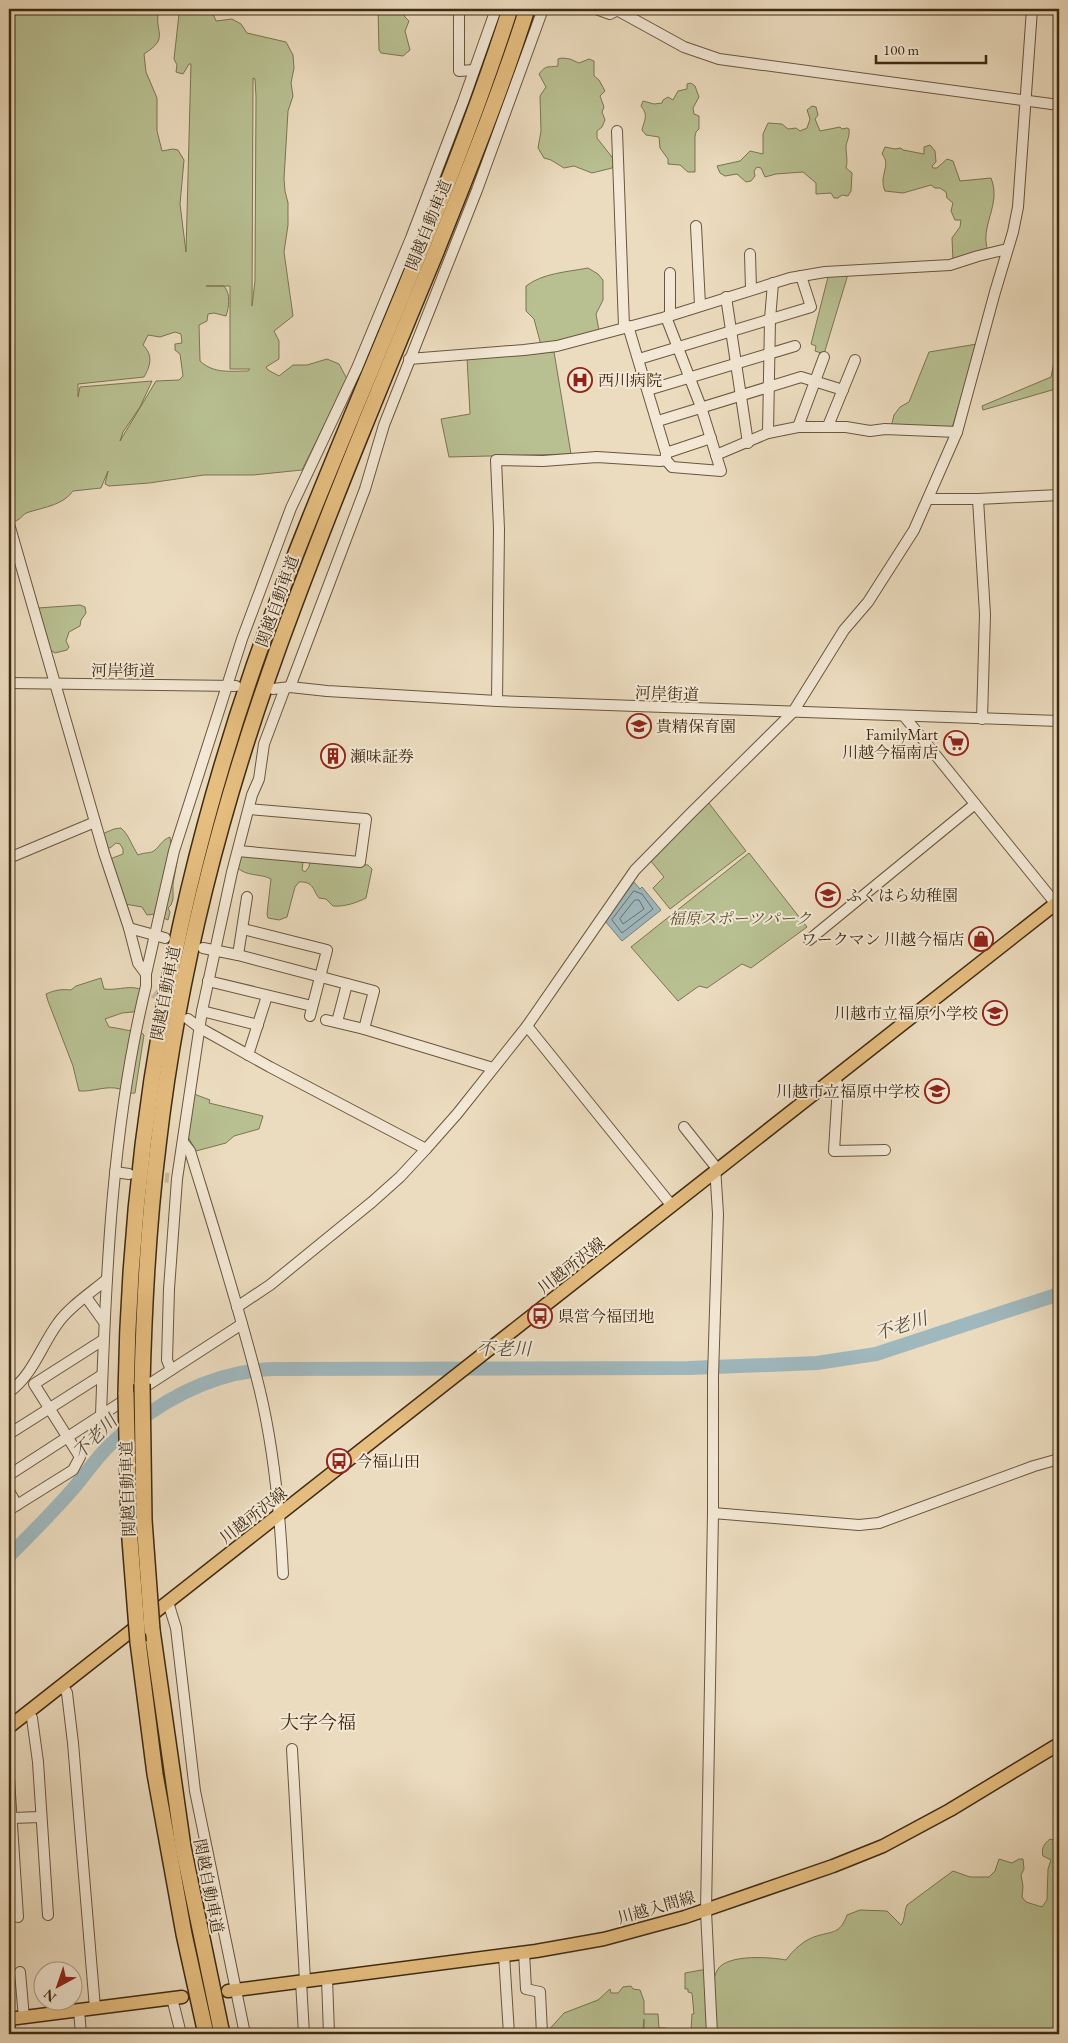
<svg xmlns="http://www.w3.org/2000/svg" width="1068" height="2043" viewBox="0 0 1068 2043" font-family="'EB Garamond','Noto Serif JP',serif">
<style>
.green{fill:#b8c092;stroke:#7b7552;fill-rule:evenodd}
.water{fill:#9fb8be;stroke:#787f7a}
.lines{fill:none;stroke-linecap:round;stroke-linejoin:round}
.shore{stroke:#6e7168;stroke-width:1}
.river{stroke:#9fb8be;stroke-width:14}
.minor-tunnel{stroke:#c9b89d;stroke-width:10;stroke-dasharray:10 5;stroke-linecap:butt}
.minor-casing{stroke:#6a563e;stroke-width:12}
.major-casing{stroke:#3e2a13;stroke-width:15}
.highway-casing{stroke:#3e2a13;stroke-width:18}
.minor{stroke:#f3e8d5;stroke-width:10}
.major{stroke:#e6be80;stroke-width:12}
.highway{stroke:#e6be80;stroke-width:15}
.highway-bridge-casing{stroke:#3e2a13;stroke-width:18;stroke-linecap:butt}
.highway-bridge{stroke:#e6be80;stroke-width:15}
.labels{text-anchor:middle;stroke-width:4;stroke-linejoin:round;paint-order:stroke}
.street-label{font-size:16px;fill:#3e2a13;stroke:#f3e8d5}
.poi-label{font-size:16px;fill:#3e2a13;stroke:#f3e8d5;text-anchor:start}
.park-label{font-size:16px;font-style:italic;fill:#5c5033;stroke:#f3e8d5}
.water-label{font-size:18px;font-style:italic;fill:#564e3e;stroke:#f3e8d5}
.quarter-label{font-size:19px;fill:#3e2a13;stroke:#f3e8d5}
</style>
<rect width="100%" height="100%" fill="#ecdcbf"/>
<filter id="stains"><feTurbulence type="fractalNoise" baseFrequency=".004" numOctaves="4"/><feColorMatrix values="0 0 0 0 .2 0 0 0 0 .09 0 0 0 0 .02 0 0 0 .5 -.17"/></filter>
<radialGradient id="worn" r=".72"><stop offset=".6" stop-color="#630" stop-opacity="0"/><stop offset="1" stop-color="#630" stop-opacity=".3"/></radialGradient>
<g class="green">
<path d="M9 9H159C153 33 171 37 144 54L146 72 157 98V131L162 151 173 149 178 150 184 160 180 204 186 252 191 64H189L183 74 176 72 177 65 174 59 179 14 186 9H211L216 21 232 19 241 24 247 33 286 42 293 55 294 68 291 83 293 96 288 111 284 179 285 191 288 203V225L284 252 293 316 274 331 279 341V359L266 367 268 370 279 376 293 365H307L327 359 339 364 347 379 302 470 253 475H204L149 483 109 486 105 484 108 471 101 488 73 491C63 505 45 507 29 512 21 514 22 521 9 523ZM253 78 255 79 256 97 255 281 252 306ZM206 286H230V369H250L248 371C230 371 214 374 200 361L199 325 207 321 208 314 214 313 226 316C229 307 231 294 224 286ZM175 332 181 334 182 343 175 344V350L180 354 183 376 179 380 156 381 120 441 123 432 140 407 152 381 80 387 78 397V384L144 377C151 365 153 355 143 345L148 335 160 337Z"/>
<path d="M378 9H402L405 17 409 21 405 31 410 50 403 56 381 53 379 50Z"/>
<path d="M562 58 570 59 579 63 589 59 594 61V76L599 80 605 91 600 96 604 107 602 112 605 120 602 127 597 131V138L615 161 612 168 592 173 574 166 564 168 551 160 544 158 538 148 541 131 540 96 546 87 539 74C547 64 547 68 558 66V59Z"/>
<path d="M691 83 695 86 699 97 693 108 694 114 699 116V129L696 132 695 136V172H688L680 165 668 164V159L660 148 659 137 646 135 642 130C644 120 649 116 641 106L643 101 654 104 662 103 663 100 668 97 673 100 678 91 687 89V84Z"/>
<path d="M812 106 816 107 818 115 815 119 820 131 840 127 842 129 847 128 849 129C850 136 847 140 846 146 846 154 848 161 846 168L852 173 851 191 848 196 842 195 838 198H834L831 193 816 194V183L803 172 776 174 765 177 761 168 757 167 754 171 755 176 751 181 746 182 737 174 725 176 720 173 717 166 740 161 750 151 763 154V134L768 123 782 124 788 129 796 128 800 131 807 128 810 119 807 110Z"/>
<path d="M930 145 935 151 936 162 932 166 933 168H937L947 159 953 161 960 181 991 178C1002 205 979 226 988 251L953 261 952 238 960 227 961 220H955L951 211 953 203 947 198 946 192 940 188H935L931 185 903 193 885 191C878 175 892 166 882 154L885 147 895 149 901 148 903 150 924 154V147Z"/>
<path d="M588 268 598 274 603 280V300L596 314 599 331 541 345 534 319 526 311V286C543 273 567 272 588 268Z"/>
<path d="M849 271 824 354 815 351 816 346 811 344 829 273Z"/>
<path d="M977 344 952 428 891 427 894 415 900 407 909 402 929 352Z"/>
<path d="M554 352 571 454 449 457 441 419 470 414 467 358Z"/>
<path d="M1056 352H1059V388L983 410 982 406 1051 377Z"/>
<path d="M80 605 85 607 86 613 81 620 80 626 69 632 66 641 69 647 67 650 55 653 47 648 38 608Z"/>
<path d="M708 802 746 851 670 909 653 888 664 877 650 860Z"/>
<path d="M121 828C129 835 132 846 138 855 144 852 151 854 155 850 160 846 162 840 170 837L172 857 177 862 173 884V899L171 905 168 908 170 912 168 920 155 914 147 915 142 907 125 904 110 859 123 854V849L120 844 116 843 110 848H105L102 834 114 829Z"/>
<path d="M749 853 807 927 751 968 742 964 707 988 699 986 678 1001 631 947Z"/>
<path d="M240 854 303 862 302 870 305 872 309 867 310 861 368 865 372 869 366 898C356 903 344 907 333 906L326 899 319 898C313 891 314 881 299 882L295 887 287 917 279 920 268 918 267 914 271 879C260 873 246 877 237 867Z"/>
<path d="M101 978 104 989C121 991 130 983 148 992L145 1005 133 1012 122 1013 105 1019 109 1027C120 1028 130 1032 140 1031L144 1035 135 1093C128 1094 126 1090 120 1089 107 1085 93 1092 79 1091L73 1066 48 1001 46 994C55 990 61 989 71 990L76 986Z"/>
<path d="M194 1094 210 1100 209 1103 263 1116 259 1129 234 1136 226 1143 196 1151 187 1135Z"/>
<path d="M1050 1839 1059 1842V2034H705V2032L697 2034H650L644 2029V2019L643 2029 648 2034H547V2032L564 2013 598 2000 610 1989 611 1993H618L623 1987 631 1986 633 1989 640 1990 644 2001V2014H658L659 2028H666L667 2033H689V2031H691L692 2014H694L692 1993 688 1992V1989H685V1973L707 1969 713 1984C714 1979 715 1973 718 1969 728 1954 770 1957 786 1960 793 1950 805 1939 817 1936 833 1931 840 1934 847 1915L860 1910 887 1911 901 1925C905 1920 904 1912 907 1905L953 1871 970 1877H989L995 1871 999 1859 1012 1863 1019 1859H1023L1024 1869 1021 1875 1023 1886 1022 1897 1026 1902 1042 1907 1047 1900 1048 1869 1051 1860 1043 1856C1041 1848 1044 1844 1050 1839Z"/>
</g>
<path class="water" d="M634 882 640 889 642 887 661 910 622 941 605 921Z"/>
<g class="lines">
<g class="shore">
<path d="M634 891 642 894 653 909 622 933 612 920Z"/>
<path d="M635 900H639L644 909 623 924 620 919Z"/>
</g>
<path class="river" d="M9 1556C30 1535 52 1513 72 1490 86 1474 98 1455 114 1441 159 1401 213 1371 274 1369L689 1368 817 1363 876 1354 1059 1294"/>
<g class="minor-tunnel">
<path d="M154 993 170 1005"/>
<path d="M150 1176 169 1178"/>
</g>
<defs>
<g id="minor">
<path d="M459 9V71L474 70"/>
<path d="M596 9 610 14 618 10 617 9"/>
<path d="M615 9 684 47 719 59 1059 105"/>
<path d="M617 131 624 327"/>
<path d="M696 226 700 305"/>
<path d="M750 254 751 289"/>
<path d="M670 273V315"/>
<path d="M726 297 748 443"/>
<path d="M628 326 666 453 711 438"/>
<path d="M409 359 524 350 557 346 666 317 790 278 825 272 950 265 978 256 1007 249"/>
<path d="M639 359 811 307 801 276"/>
<path d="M648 390 795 346"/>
<path d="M658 421 801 377 843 390"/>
<path d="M828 426 855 360"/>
<path d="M798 427 824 357"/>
<path d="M768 433 770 319 773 283"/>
<path d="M716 455 768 433 798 427H846L870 431 885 429 957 432"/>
<path d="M666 460 672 467 721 471 701 407 666 317"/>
<path d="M928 499H978L1059 495"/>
<path d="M978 499 985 614 982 719"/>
<path d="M9 524 104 853 129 928 138 963 146 974"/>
<path d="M9 683 236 686"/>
<path d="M290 687 365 489 384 425 477 190 543 9"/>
<path d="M273 689 290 687 327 691 497 701 1059 721"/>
<path d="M497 701 499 529 496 460 543 461 597 457 660 461 666 460V453"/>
<path d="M904 716 1056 904"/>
<path d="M238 851 360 862 366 819 249 809"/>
<path d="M9 858 95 822"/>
<path d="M129 928 165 938"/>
<path d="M243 929 327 950 310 1016"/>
<path d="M809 940 975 804"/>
<path d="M203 948 238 955 374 991 364 1029"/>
<path d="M238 955 247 897"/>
<path d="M208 981 312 1006"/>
<path d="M202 1011 258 1025"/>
<path d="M188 1019 200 1028 270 1067 426 1149"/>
<path d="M326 1020 364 1029 493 1068"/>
<path d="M337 1022 347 984"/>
<path d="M527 1026 672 1206"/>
<path d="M248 1055 267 996"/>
<path d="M834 1078 838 1085 834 1151 885 1150"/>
<path d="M684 1127 715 1166 718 1214 713 1376V1513L706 1911 712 2034"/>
<path d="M183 1142 190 1151C214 1229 239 1307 259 1387 274 1448 280 1512 283 1574"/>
<path d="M115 1172 129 1174"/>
<path d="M86 1297 104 1322"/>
<path d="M237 1307 270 1285 372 1202 400 1177 426 1149 457 1114 527 1026 635 870 689 815 793 712 844 630 868 602 914 530 957 432 995 292 1013 232 1018 207 1032 9"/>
<path d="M171 1370 167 1360 169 1289 177 1179 202 1011 232 872 252 795 259 779 264 744 285 688"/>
<path d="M9 1392C33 1375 41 1346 58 1323 69 1307 92 1292 107 1279"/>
<path d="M101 1415C106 1271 112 1125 146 986V974L174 851 242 639 291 508 357 368 411 238 463 102 496 9"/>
<path d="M9 1434 102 1375"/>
<path d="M9 1475 242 1324"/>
<path d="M9 1491 17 1505"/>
<path d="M9 1510 73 1470 80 1457 34 1384 103 1340"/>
<path d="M713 1513 859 1525 879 1523 1034 1466 1059 1459"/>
<path d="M168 1602 176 1628 195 1791 245 2034"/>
<path d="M62 1685 67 1693 73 1743 95 2008"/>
<path d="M28 1712 32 1718 38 1762 48 1915"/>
<path d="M292 1749 305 1980"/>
<path d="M9 1779 18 1917"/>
<path d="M12 1818 41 1817"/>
<path d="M524 1952 526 1989 540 1992 542 2034"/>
<path d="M504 1955 509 2034"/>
<path d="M20 1972 24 2018"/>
<path d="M327 1978 329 2034"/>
<path d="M301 1981 304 2034"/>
<path d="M172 1998 181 2034"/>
<path d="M79 2010 81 2034"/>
<path d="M9 2019 11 2034"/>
</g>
<g id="major">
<path d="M9 1727 1059 901"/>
<path d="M228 1991 536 1951 604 1939 685 1917 833 1866 883 1846 950 1810 1059 1744"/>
<path d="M9 2019 182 1997"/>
</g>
<g id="highway">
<path d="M142 1384C144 1304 148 1225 158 1146 179 962 228 780 293 608 338 488 387 370 436 252 468 172 501 91 527 9"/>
<path d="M126 1394C130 1143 172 903 254 666 332 444 438 233 510 9"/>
<path d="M152 1630 183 1847 222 2034"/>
<path d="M138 1642 155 1774 184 1934 206 2034"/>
</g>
</defs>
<use href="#minor" class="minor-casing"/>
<use href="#major" class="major-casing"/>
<use href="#highway" class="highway-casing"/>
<use href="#minor" class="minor"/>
<use href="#major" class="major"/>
<use href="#highway" class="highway"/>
<defs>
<g id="highway-bridge">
<path d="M142 1384 144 1520 152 1630"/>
<path d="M126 1394 129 1527 138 1642"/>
</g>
</defs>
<use href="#highway-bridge" class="highway-bridge-casing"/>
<use href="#highway-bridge" class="highway-bridge"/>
</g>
<defs>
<symbol id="hospital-ring" viewBox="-11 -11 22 22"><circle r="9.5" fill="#f3e8d5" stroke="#8f2418" stroke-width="1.5"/><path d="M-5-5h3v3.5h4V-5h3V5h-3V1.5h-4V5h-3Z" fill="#8f2418"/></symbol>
<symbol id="school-ring" viewBox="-11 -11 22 22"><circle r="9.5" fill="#f3e8d5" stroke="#8f2418" stroke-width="1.5"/><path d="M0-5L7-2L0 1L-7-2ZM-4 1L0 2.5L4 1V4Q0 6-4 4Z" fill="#8f2418"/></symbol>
<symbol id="supermarket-ring" viewBox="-11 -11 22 22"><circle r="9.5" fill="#f3e8d5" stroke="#8f2418" stroke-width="1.5"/><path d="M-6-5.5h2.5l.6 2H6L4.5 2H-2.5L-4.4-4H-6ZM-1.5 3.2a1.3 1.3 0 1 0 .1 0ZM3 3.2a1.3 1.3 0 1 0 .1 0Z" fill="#8f2418"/></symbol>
<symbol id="building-ring" viewBox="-11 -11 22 22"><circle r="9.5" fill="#f3e8d5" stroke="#8f2418" stroke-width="1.5"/><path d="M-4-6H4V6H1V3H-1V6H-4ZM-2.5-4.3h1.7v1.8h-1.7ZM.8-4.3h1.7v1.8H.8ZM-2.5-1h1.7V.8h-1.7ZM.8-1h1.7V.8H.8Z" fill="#8f2418"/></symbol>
<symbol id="shop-ring" viewBox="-11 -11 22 22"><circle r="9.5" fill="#f3e8d5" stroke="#8f2418" stroke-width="1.5"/><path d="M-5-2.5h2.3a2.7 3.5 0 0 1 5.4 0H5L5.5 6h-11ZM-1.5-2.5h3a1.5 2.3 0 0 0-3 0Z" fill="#8f2418"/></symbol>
<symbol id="bus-ring" viewBox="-11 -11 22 22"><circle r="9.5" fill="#f3e8d5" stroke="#8f2418" stroke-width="1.5"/><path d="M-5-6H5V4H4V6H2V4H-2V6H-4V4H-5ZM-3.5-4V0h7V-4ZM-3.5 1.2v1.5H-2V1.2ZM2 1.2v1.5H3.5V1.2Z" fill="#8f2418"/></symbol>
</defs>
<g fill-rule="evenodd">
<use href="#hospital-ring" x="566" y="366" width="28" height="28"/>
<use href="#school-ring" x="625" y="712" width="28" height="28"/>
<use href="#supermarket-ring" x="942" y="729" width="28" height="28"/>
<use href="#building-ring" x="319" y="742" width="28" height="28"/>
<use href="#school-ring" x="814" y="881" width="28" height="28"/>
<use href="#shop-ring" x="967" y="925" width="28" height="28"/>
<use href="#school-ring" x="981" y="999" width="28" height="28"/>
<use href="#school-ring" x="923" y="1077" width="28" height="28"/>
<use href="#bus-ring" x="526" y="1302" width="28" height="28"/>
<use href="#bus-ring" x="325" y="1447" width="28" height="28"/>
</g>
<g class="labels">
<g class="street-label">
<text transform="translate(428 225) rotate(-68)" y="6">関越自動車道</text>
<text transform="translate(277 601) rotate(-70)" y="6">関越自動車道</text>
<text x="123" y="676">河岸街道</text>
<text transform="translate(667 693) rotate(2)" y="6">河岸街道</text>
<text transform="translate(165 993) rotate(-79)" y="6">関越自動車道</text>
<text transform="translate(571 1265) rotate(-38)" y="6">川越所沢線</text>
<text transform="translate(127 1489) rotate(-92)" y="6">関越自動車道</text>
<text transform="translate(253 1515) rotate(-38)" y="6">川越所沢線</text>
<text transform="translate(209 1886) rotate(79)" y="6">関越自動車道</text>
<text transform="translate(656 1907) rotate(-16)" y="6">川越入間線</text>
</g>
<g class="poi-label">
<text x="598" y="386">西川病院</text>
<text x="656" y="732">貴精保育園</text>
<text x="938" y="740" text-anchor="end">FamilyMart<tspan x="938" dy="18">川越今福南店</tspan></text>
<text x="350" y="762">瀬味証券</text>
<text x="846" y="901">ふくはら幼稚園</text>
<text x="964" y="945" text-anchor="end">ワークマン 川越今福店</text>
<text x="978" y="1019" text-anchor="end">川越市立福原小学校</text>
<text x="920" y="1097" text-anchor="end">川越市立福原中学校</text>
<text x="558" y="1322">県営今福団地</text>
<text x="356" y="1467">今福山田</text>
</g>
<g class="park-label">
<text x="740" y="924">福原スポーツパーク</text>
</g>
<g class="water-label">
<text transform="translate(901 1326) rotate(-18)" y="6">不老川</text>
<text x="504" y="1355">不老川</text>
<text transform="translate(95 1437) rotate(-45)" y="6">不老川</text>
</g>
<g class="quarter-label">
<text x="318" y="1729">大字今福</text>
</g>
</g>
<rect width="1068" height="2043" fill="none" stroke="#ecdcbf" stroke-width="30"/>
<rect x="10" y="10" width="1048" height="2023" fill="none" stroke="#3e2a13" stroke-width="2.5"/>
<rect x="15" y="15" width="1038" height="2013" fill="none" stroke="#3e2a13"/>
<g transform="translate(58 1986) rotate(220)"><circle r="24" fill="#f3e8d5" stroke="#ab9c87"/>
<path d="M0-4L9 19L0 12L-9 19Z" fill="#8f2418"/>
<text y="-8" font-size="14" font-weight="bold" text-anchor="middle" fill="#3e2a13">N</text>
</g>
<path d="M876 55v8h110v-8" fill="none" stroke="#3e2a13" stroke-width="2.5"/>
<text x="883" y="55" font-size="15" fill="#3e2a13" stroke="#f3e8d5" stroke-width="4" paint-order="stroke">100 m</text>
<rect width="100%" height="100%" filter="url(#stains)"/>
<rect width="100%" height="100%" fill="url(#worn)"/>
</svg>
